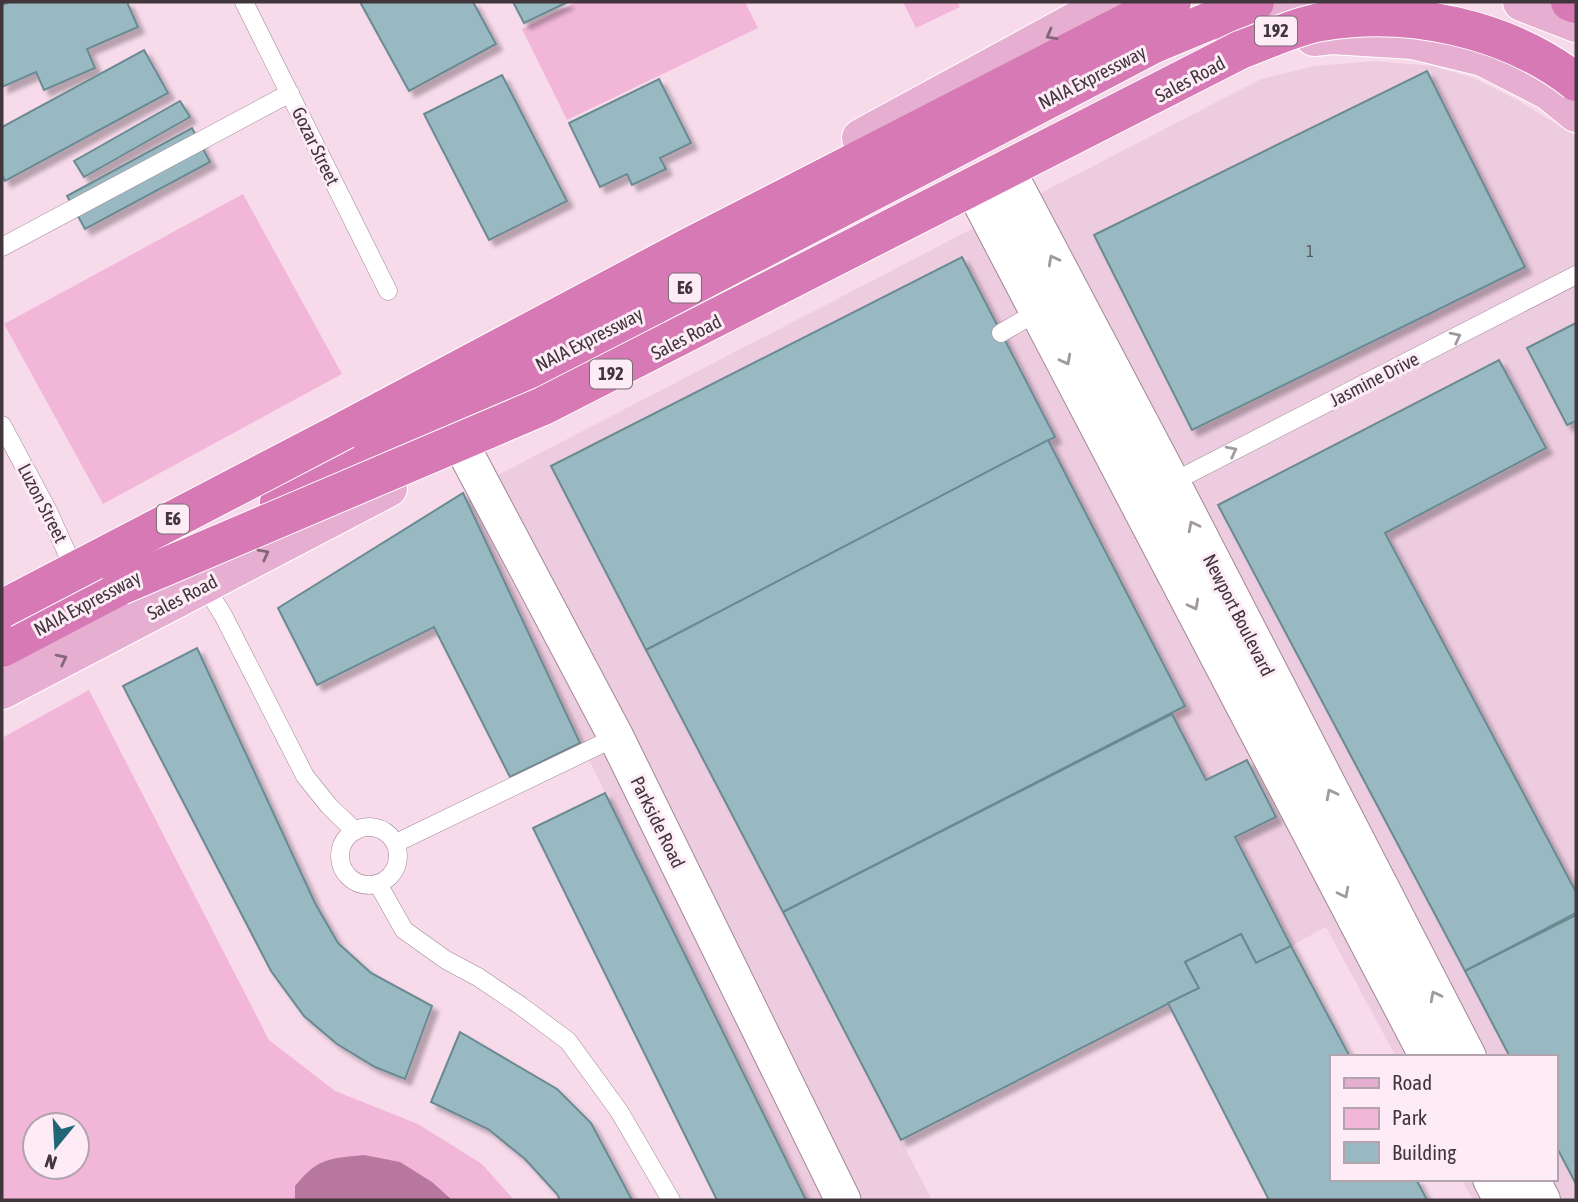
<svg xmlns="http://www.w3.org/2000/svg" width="1578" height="1202" viewBox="0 0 1578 1202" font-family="'Asap Condensed',sans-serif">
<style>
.built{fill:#eeccdf}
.green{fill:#f2b6d9;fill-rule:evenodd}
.water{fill:#b8779f}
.building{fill:#98b9c1;stroke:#6b8a92;stroke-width:2;filter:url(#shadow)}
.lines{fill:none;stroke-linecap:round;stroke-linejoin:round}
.service-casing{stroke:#a08795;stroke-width:19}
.minor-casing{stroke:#a08795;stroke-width:37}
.tertiary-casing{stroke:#a08795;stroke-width:40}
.primary-casing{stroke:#fff;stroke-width:40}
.motorway-casing{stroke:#fff;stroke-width:40}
.service{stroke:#fff;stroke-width:18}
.minor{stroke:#fff;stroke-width:35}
.tertiary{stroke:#fff;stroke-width:38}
.primary{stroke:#e6afd2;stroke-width:38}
.motorway{stroke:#d679b4;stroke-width:38}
.motorway-bridge-casing{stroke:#fff;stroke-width:40;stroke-linecap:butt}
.motorway-bridge{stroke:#d679b4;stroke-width:38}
.oneway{stroke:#836678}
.oneway2{stroke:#a09a9e}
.labels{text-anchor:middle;stroke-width:6;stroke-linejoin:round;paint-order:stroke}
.number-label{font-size:16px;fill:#57575d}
.shield{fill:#fdecf6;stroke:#796d74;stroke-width:2}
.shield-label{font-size:18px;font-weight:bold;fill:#41363c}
.street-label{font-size:19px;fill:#41363c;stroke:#fdecf6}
</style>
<defs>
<filter id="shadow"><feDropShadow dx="6" dy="6" stdDeviation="2" flood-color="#0004"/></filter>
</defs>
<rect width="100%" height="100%" fill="#f8dbeb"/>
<path class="built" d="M1374 61 1432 66 1474 78 1519 101 1576 136V1200H1473L1461 1179H1555V1057H1396L1326 927 1291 946 1168 1003 901 1140 932 1200H806L605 793 463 493 1261 79 1314 66Z"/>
<g class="green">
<path d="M577 2H745L758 28 567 120 522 29Z"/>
<path d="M903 2H957L960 7 916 28Z"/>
<path d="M243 194 342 374 103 504 4 324Z"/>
<path d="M89 690 269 1040 335 1091 418 1124 482 1164 514 1200H2V738ZM35 1125H77V1167H35Z"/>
</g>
<path class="water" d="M364 1155 400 1162 432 1182 452 1200H295V1186C319 1157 328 1159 364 1155Z"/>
<g class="building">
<path d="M10 2H127L138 27 87 49 95 68 44 90 36 72 2 87V5Z"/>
<path d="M360 2H473L496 44 409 91Z"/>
<path d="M513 2H568L524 23Z"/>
<path d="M144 50 168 93 5 181 2 175V127Z"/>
<path d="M1427 71 1525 267 1192 430 1094 235Z"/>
<path d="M502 75 567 201 489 240 424 114Z"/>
<path d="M659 79 691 143 660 158 666 169 632 185 627 174 600 187 569 123Z"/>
<path d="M180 101 190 117 84 177 74 161Z"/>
<path d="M192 128 210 162 85 229 67 196Z"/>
<path d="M962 257 1055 437 646 650 551 466Z"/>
<path d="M1576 323V421L1567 425 1527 348Z"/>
<path d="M1499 360 1546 448 1385 533 1576 892V913L1465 971 1218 505Z"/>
<path d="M1048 440 1185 706 783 912 646 650Z"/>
<path d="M463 493 580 743 510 777 434 627 317 685 278 608Z"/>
<path d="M197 648 315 903 338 943 371 973 432 1006 405 1079 375 1067 337 1044 304 1016 271 971 123 686Z"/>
<path d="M1172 714 1206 780 1247 760 1276 817 1235 837 1291 946 1256 963 1241 934 1185 962 1199 988 901 1140 783 912Z"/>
<path d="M605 793 806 1200H717L533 828Z"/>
<path d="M1576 915V1184L1555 1144V1057H1510L1465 971Z"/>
<path d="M1241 934 1256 963 1291 946 1350 1057H1331V1179H1416L1427 1200H1269L1168 1003 1199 988 1185 962Z"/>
<path d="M460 1032 557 1089 591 1123 632 1200H560L557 1194 525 1159 488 1129 431 1102Z"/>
</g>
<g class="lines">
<defs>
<g id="service">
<path d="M244 2 388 291"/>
<path d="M2 247 290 93"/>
<path d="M1001 333 1041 310"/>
<path d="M2 425 47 509 77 575"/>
<path d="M1171 483 1576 275"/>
<path d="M204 585 223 615 305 776 329 806 355 831"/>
<circle cx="369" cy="856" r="29"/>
<path d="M396 843 616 737"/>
<path d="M378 884 404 930 446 960 478 977 521 1006 568 1041 619 1111 671 1200"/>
</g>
<path id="minor" d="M463 448 616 737 843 1200"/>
<g id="tertiary">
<path d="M1008 174 1171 483 1467 1057"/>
<path d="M976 191 1429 1057"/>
<path d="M1492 1179 1503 1200"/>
<path d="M1530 1179 1541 1200"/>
</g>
<g id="primary">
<path d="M1522 2 1576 23"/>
<path d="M1225 23 1260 9 1292 2"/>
<path d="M1314 37 1332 35 1413 40 1483 57 1549 91 1576 113"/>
<path d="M861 138 1111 2"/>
<path d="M2 690 388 488"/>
</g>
<g id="motorway">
<path d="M1570 2 1576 4"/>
<path d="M345 430 689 247 1145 13 1172 2"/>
<path d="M279 502 1154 44 1255 2"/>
<path d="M2 648 149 571"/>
</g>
</defs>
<use href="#service" class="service-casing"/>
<use href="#minor" class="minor-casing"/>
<use href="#tertiary" class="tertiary-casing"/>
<use href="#primary" class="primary-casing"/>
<use href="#motorway" class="motorway-casing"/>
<use href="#service" class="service"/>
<use href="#minor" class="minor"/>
<use href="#tertiary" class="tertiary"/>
<use href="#primary" class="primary"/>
<use href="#motorway" class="motorway"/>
<defs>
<g id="motorway-bridge">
<path d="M120 586 543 406 1240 50C1265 41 1296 26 1321 22 1407 7 1507 28 1576 82"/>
<path d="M2 609 345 430"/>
</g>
</defs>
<use href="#motorway-bridge" class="motorway-bridge-casing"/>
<use href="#motorway-bridge" class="motorway-bridge"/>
</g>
<defs><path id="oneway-chevron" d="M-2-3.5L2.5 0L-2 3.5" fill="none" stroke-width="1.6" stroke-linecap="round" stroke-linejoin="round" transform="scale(1.75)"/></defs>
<g class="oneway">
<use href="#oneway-chevron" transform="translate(1051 35) rotate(151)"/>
<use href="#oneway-chevron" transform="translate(264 554) rotate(-28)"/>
<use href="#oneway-chevron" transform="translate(62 659) rotate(-27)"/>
</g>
<g class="oneway2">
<use href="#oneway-chevron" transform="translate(1053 260) rotate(-118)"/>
<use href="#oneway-chevron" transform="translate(1456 337) rotate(-27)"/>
<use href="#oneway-chevron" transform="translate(1066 360) rotate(62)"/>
<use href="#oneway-chevron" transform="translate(1232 451) rotate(-27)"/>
<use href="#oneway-chevron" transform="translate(1193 526) rotate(-117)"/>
<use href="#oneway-chevron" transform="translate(1194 605) rotate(62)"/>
<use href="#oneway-chevron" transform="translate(1331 794) rotate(-117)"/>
<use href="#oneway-chevron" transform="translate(1344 893) rotate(63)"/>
<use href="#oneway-chevron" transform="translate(1435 996) rotate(-117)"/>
</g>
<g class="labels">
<g class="number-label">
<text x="1310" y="257">1</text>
</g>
<g class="shield">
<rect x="1255" y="16.5" width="42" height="29" rx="5"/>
<rect x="669" y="273.5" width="32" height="29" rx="5"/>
<rect x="590" y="359.5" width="42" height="29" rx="5"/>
<rect x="157" y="504.5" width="32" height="29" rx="5"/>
</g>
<g class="shield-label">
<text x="1276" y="37">192</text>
<text x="685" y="294">E6</text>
<text x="611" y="380">192</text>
<text x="173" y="525">E6</text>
</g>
<g class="street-label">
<text transform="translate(1092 77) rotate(-27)" y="7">NAIA Expressway</text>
<text transform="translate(1190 79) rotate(-28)" y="7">Sales Road</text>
<text transform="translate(316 146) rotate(64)" y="7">Gozar Street</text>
<text transform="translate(686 337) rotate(-27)" y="7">Sales Road</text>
<text transform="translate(589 339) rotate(-27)" y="7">NAIA Expressway</text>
<text transform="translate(1374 379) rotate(-27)" y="7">Jasmine Drive</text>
<text transform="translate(43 503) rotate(63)" y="7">Luzon Street</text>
<text transform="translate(182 597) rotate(-27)" y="7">Sales Road</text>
<text transform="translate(87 603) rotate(-28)" y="7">NAIA Expressway</text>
<text transform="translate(1239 615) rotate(63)" y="7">Newport Boulevard</text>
<text transform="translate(658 822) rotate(64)" y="7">Parkside Road</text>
</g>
</g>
<rect width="1578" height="1202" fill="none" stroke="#41363c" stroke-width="7"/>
<rect x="1330" y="1055" width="228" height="126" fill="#fdecf6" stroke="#b2a3ac" stroke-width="2"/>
<rect x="1344" y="1078" width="35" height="10" fill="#e6afd2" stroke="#b2a3ac" stroke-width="2"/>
<text x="1392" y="1090" font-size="21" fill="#41363c">Road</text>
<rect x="1344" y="1108" width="35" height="21" fill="#f2b6d9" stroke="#b2a3ac" stroke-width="2"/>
<text x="1392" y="1125" font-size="21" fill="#41363c">Park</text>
<rect x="1344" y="1142" width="35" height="21" fill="#98b9c1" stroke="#b2a3ac" stroke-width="2"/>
<text x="1392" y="1160" font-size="21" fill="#41363c">Building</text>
<g transform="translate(56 1146) rotate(198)"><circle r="33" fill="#fdecf6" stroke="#b2a3ac" stroke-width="2"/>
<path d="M0-5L12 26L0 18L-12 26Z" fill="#206676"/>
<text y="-10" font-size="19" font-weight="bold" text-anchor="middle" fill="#41363c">N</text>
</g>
</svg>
